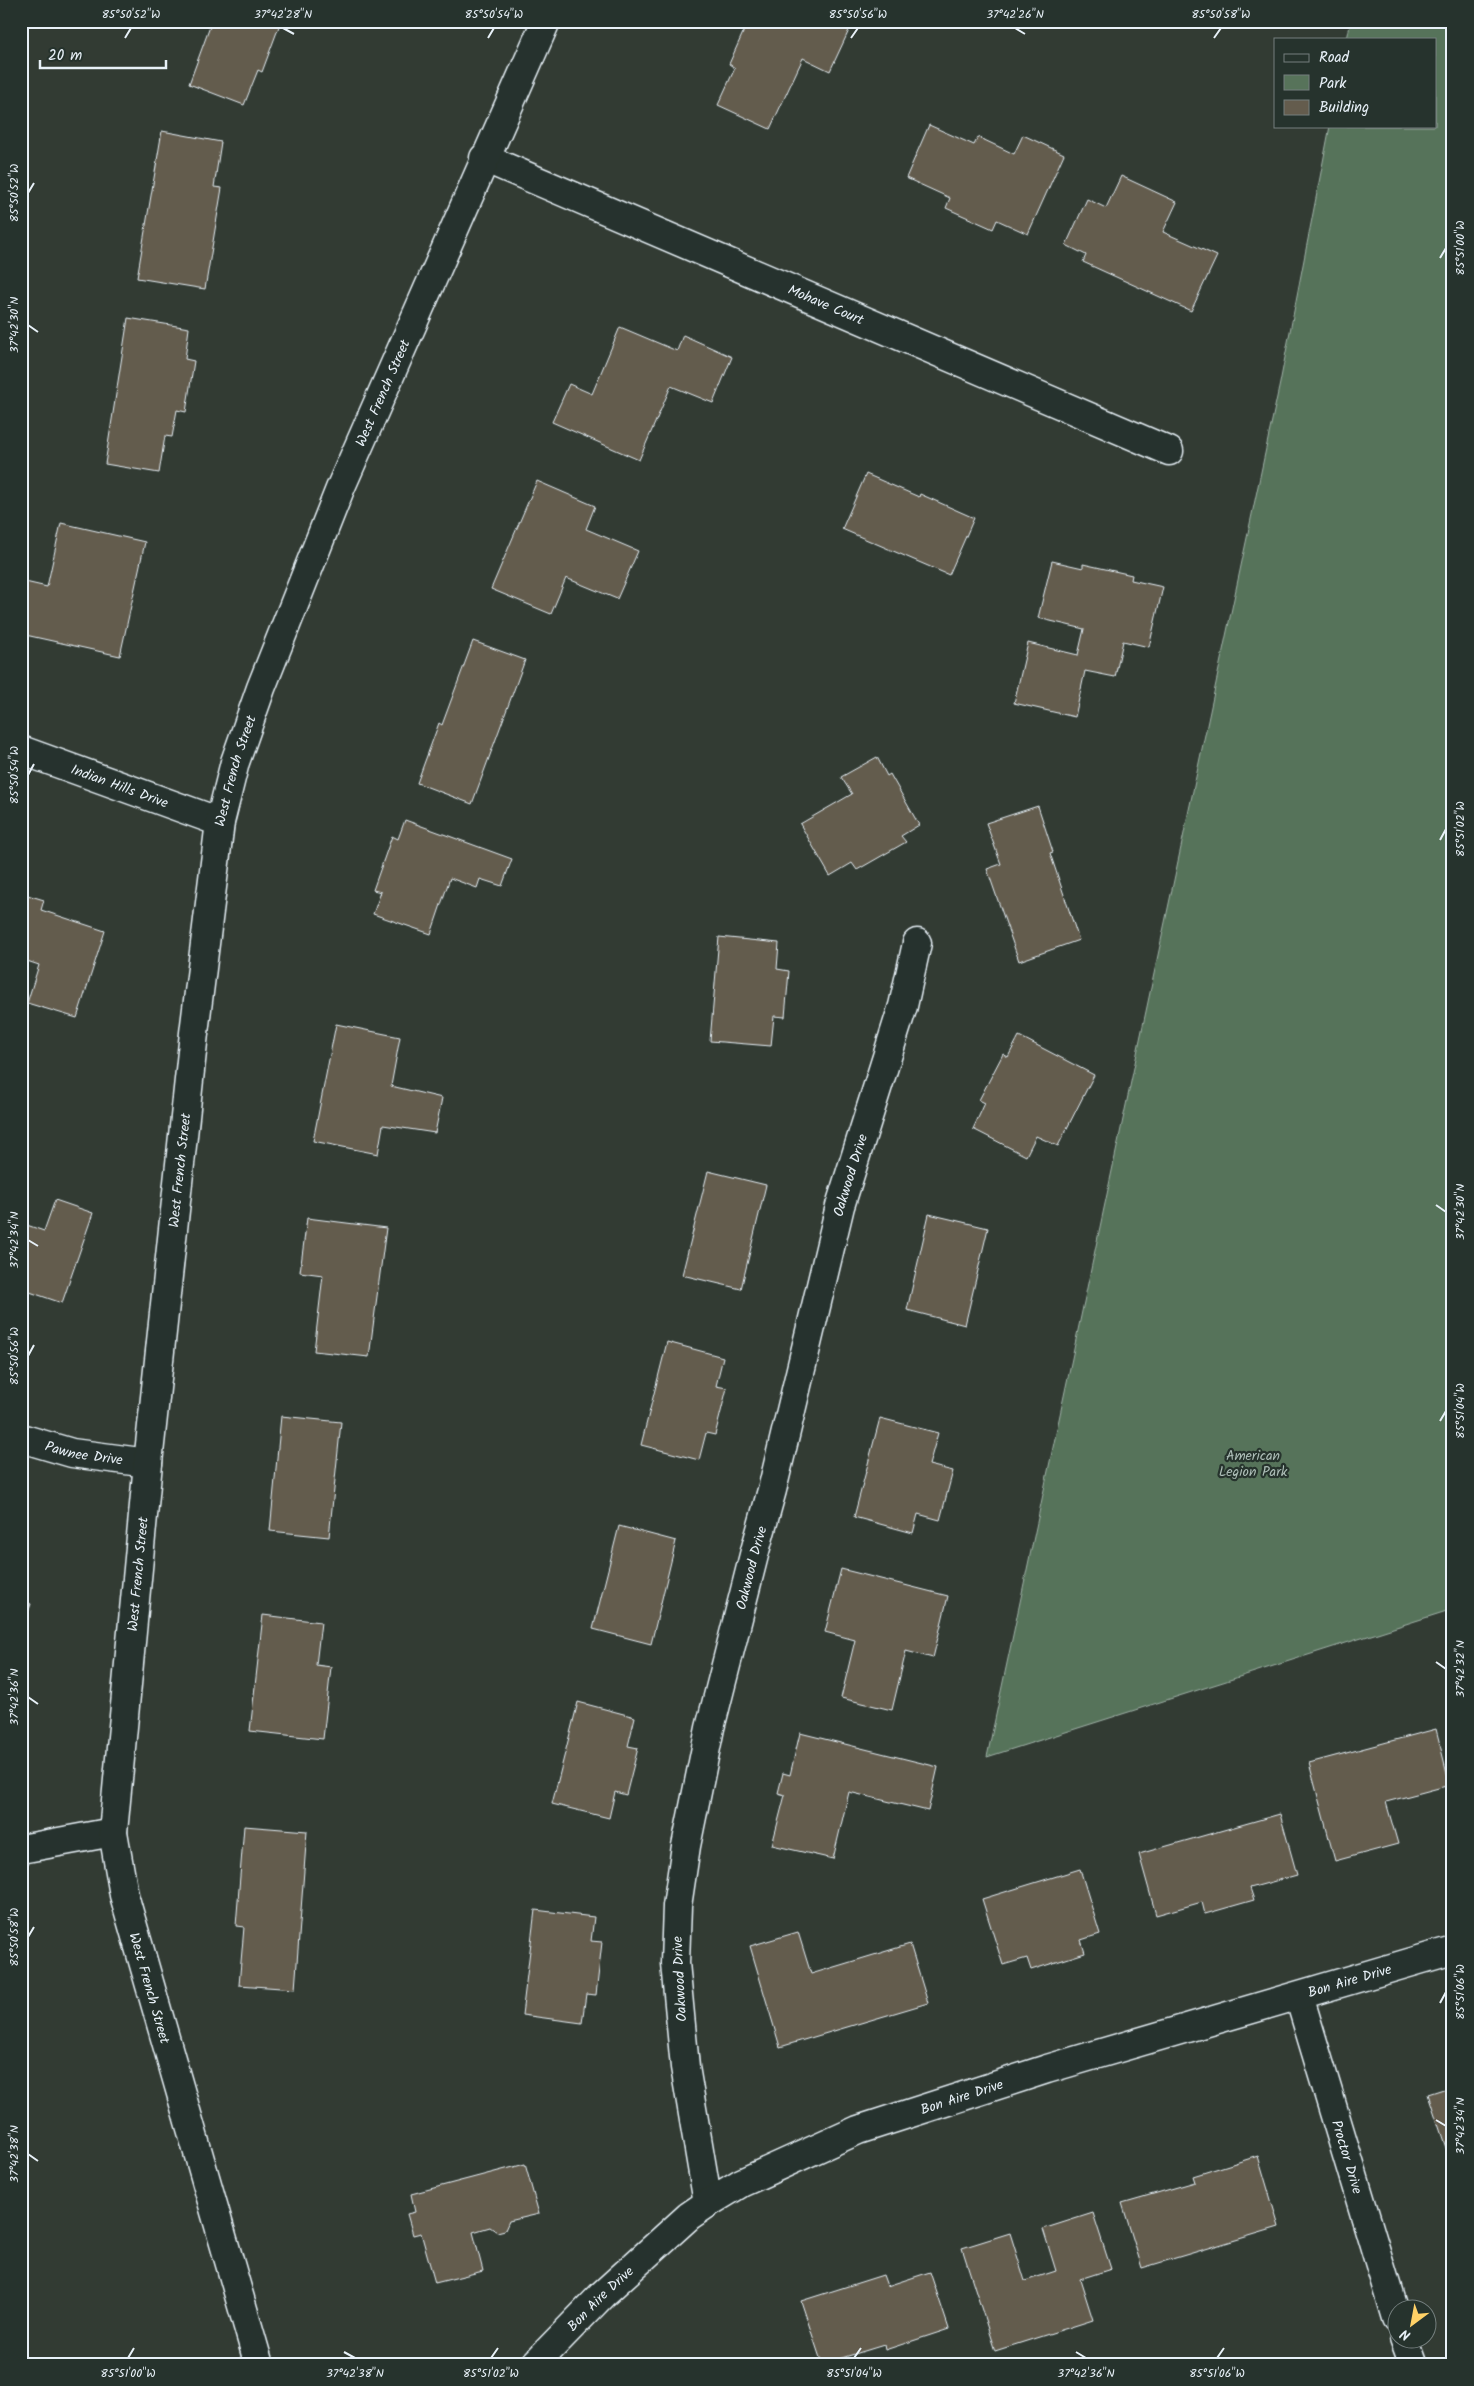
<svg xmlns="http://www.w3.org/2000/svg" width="1474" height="2386" viewBox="0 0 1474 2386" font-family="Kalam,sans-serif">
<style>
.green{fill:#57735a;stroke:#a0b2a9}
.building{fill:#645c4d;stroke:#e8f1f8}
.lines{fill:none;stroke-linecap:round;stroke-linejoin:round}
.street-casing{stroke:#e8f1f8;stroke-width:31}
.street{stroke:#26332d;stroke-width:28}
.ticks{fill:none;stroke:#e8f1f8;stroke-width:2}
.labels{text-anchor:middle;stroke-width:4.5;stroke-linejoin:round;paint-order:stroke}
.street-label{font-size:14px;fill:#e8f1f8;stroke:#26332d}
.park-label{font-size:14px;fill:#aebfb9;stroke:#26332d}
.neatline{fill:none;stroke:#e8f1f8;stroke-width:2}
.ticks-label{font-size:12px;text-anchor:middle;fill:#e8f1f8}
</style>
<rect width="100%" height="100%" fill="#323b33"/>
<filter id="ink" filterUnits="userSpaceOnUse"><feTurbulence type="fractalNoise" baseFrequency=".02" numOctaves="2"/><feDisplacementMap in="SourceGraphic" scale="10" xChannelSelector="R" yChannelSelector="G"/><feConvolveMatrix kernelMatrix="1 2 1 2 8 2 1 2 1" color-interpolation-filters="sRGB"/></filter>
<g filter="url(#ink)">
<path class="green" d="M1351 21H1453V1609L987 1757 1280 383 1330 126H1435V39H1347Z"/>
<g class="building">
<path d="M212 21H281L262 72 258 70 244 105 189 84Z"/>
<path d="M737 21H840L851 26 830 71 803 58 770 129 718 105 735 68 729 64 746 26Z"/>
<path d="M929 125 974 145 978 137 1014 154 1023 135 1064 154 1028 234 997 220 993 229 946 208 950 198 906 178Z"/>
<path d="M162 131 221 142 214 187 222 188 205 289 137 278Z"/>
<path d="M1121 176 1177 202 1163 232 1217 256 1191 311 1083 262 1086 255 1066 245 1087 199 1106 208Z"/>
<path d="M128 318 189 328 185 359 194 361 186 412 177 410 172 437 165 436 159 473 105 464Z"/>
<path d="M620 327 677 351 683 335 732 357 713 403 671 386 639 460 552 422 569 384 592 394Z"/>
<path d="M866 474 919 497 920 494 974 518 949 575 842 529Z"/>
<path d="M537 481 595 506 586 529 638 551 617 599 566 578 551 614 491 589Z"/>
<path d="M61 523 145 542 120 656 21 634V581L47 587Z"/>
<path d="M1052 561 1083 568V564L1132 575 1131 580 1163 587 1149 647 1123 641 1115 677 1085 671 1075 717 1014 703 1028 643 1078 655 1084 629 1038 618Z"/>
<path d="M473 641 525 660 472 804 417 783 439 723 442 725Z"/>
<path d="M877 757 887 776 890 774 919 825 901 836 906 842 857 870 852 863 830 876 800 824 852 794 841 777Z"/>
<path d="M1038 806 1053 852 1050 853 1079 940 1019 961 987 869 1001 864 986 823Z"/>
<path d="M405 820 512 859 502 886 480 879 477 888 450 878 431 934 373 914 381 892 373 890 392 836 398 839Z"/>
<path d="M21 893 44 900 41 910 105 931 77 1018 27 1003 39 965 21 959Z"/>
<path d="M719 937 779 943 777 969 789 971 785 1017 774 1016 771 1046 710 1041Z"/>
<path d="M336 1024 400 1037 391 1086 442 1098 435 1133 383 1125 378 1154 313 1141Z"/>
<path d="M1019 1036 1094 1075 1058 1146 1036 1136 1026 1156 973 1129 985 1103 979 1100 1003 1054 1008 1057Z"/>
<path d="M708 1171 766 1185 741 1289 682 1275Z"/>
<path d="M55 1200 93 1213 62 1303 21 1289V1223L44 1231Z"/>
<path d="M929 1214 988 1228 965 1325 907 1310Z"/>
<path d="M307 1218 386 1228 369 1357 314 1351 323 1275 300 1272Z"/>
<path d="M667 1342 723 1357 716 1386 727 1388 715 1435 706 1433 699 1460 641 1445Z"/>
<path d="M281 1416 341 1422 329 1537 270 1531Z"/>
<path d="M880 1418 938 1433 929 1465 953 1471 940 1520 918 1514 913 1533 854 1517Z"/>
<path d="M619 1526 676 1541 651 1644 593 1629Z"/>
<path d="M841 1569 948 1596 933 1658 906 1651 892 1710 841 1698 855 1640 825 1632Z"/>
<path d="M21 1600 31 1604 21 1633Z"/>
<path d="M263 1615 321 1622 316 1665 331 1667 323 1739 250 1731Z"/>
<path d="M578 1702 635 1717 628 1746 638 1748 626 1795 615 1792 609 1818 552 1804Z"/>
<path d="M1436 1729 1450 1785 1386 1802 1398 1844 1335 1861 1309 1763Z"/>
<path d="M800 1733 938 1767 928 1811 849 1792 833 1859 772 1845 785 1795 778 1793 783 1773 790 1775Z"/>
<path d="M1280 1814 1297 1875 1250 1888 1254 1900 1205 1914 1202 1902 1156 1915 1139 1854Z"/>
<path d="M244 1826 307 1831 295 1989 239 1985 244 1927 236 1926Z"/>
<path d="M1080 1869 1100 1934 1081 1940 1085 1953 1031 1970 1027 1958 1003 1965 982 1899Z"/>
<path d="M535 1910 594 1917 591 1941 602 1942 596 1995 586 1994 582 2023 522 2015Z"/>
<path d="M798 1932 811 1974 910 1944 928 2003 780 2047 750 1946Z"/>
<path d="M1453 2086V2169L1428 2094Z"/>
<path d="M1258 2156 1279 2227 1142 2268 1122 2203 1195 2182 1193 2176Z"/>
<path d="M525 2164 539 2214 509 2221 505 2230 497 2232 490 2227 473 2232 483 2271 435 2283 421 2233 413 2235 407 2214 415 2212 411 2194Z"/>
<path d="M1093 2213 1111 2269 1080 2279 1093 2320 995 2351 962 2248 1010 2233 1025 2281 1056 2271 1043 2229Z"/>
<path d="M930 2272 949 2329 885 2350 884 2345 822 2364 801 2301 883 2275 887 2286Z"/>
<path d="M667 2357 675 2365H658Z"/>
</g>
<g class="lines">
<defs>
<g id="street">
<path id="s1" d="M484 158 1169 451"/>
<path id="s2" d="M21 750 220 822"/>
<path id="s3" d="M21 1438 72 1453 148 1463"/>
<path d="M21 1849 113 1832"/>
<path id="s4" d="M1299 1996 1396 2318"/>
<path id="s5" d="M708 2203 685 2067 675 1963 677 1906 686 1846 710 1728 755 1551 772 1490 840 1206 903 1006 917 943"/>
<path d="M1404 2338 1414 2365"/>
<path id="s6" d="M259 2365 124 1895 113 1832 148 1463 194 1033 220 822 235 762 261 688 340 489 546 21"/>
<path id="s7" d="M534 2365 603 2294 689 2216 708 2203 741 2183 858 2130 1047 2069 1453 1950"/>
</g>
</defs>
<use href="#street" class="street-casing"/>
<use href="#street" class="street"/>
</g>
</g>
<path class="ticks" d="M283 28 294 34M1015 28 1025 34M125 38 131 28M488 38 494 28M851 38 858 28M1214 38 1221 28M28 193 34 183M1440 258 1446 248M28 325 38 332M28 775 34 764M1440 840 1446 829M1436 1205 1446 1212M28 1240 38 1246M28 1356 34 1345M1440 1421 1446 1411M1436 1662 1446 1669M28 1697 38 1704M28 1937 34 1927M1440 2003 1446 1992M1436 2120 1446 2126M28 2154 38 2161M344 2352 355 2358M1076 2352 1086 2358M128 2358 134 2348M491 2358 498 2348M854 2358 861 2348M1217 2358 1224 2348"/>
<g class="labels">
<g class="street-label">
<text dy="5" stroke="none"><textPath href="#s1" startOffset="372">Mohave Court</textPath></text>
<text dy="5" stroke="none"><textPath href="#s6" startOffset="2028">West French Street</textPath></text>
<text dy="5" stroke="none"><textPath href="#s6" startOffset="1622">West French Street</textPath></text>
<text dy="5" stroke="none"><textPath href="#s2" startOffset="105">Indian Hills Drive</textPath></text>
<text dy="5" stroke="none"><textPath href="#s6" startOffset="1218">West French Street</textPath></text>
<text dy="5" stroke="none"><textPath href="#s5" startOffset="1051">Oakwood Drive</textPath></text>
<text dy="5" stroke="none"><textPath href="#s3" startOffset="65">Pawnee Drive</textPath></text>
<text dy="5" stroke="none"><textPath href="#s5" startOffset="646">Oakwood Drive</textPath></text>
<text dy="5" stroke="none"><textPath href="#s6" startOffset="812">West French Street</textPath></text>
<text transform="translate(679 1979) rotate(-93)" y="5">Oakwood Drive</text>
<text dy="5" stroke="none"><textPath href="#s7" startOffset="919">Bon Aire Drive</textPath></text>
<text transform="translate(150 1988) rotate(74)" y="5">West French Street</text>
<text dy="5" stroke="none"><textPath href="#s7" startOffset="514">Bon Aire Drive</textPath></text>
<text dy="5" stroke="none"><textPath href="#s4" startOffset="168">Proctor Drive</textPath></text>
<text dy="5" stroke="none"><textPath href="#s7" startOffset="94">Bon Aire Drive</textPath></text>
</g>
<g class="park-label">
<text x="1253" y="1460">American<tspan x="1253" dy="16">Legion Park</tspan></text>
</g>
</g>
<rect width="1474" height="2386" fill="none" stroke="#26332d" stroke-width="55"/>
<rect x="1274" y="38" width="162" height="90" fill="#26332d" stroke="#747f7e"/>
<rect x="1284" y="54" width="25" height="8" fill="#26332d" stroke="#747f7e"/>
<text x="1319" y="62" font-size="15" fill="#e8f1f8">Road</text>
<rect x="1284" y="75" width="25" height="15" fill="#57735a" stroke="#747f7e"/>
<text x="1319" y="88" font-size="15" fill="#e8f1f8">Park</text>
<rect x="1284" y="100" width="25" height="15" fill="#645c4d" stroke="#747f7e"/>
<text x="1319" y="112" font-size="15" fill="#e8f1f8">Building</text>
<g transform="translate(1412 2324) rotate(212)"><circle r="24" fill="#26332d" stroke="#747f7e"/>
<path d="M0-4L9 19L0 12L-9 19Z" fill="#ffd166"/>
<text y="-8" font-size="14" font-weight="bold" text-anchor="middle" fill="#e8f1f8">N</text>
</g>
<path d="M40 60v8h126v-8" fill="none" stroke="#e8f1f8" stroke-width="2.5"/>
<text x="48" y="60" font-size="15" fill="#e8f1f8" stroke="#26332d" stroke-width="4" paint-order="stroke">20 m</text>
<rect x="28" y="28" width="1418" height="2330" class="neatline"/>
<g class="ticks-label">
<text x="131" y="18">85°50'52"W</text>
<text x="283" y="18">37°42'28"N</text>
<text x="494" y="18">85°50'54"W</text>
<text x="858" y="18">85°50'56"W</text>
<text x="1015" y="18">37°42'26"N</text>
<text x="1221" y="18">85°50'58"W</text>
<text transform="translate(14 193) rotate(-90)" y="4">85°50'52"W</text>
<text transform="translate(1460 248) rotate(-90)" y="4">85°51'00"W</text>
<text transform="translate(14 325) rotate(-90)" y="4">37°42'30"N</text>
<text transform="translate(14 775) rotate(-90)" y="4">85°50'54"W</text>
<text transform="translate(1460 829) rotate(-90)" y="4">85°51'02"W</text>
<text transform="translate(1460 1212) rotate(-90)" y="4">37°42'30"N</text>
<text transform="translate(14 1240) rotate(-90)" y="4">37°42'34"N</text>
<text transform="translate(14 1356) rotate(-90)" y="4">85°50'56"W</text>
<text transform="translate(1460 1411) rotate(-90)" y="4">85°51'04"W</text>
<text transform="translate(1460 1669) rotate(-90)" y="4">37°42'32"N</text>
<text transform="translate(14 1697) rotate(-90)" y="4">37°42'36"N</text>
<text transform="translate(14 1937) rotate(-90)" y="4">85°50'58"W</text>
<text transform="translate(1460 1992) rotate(-90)" y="4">85°51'06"W</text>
<text transform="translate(1460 2126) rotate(-90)" y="4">37°42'34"N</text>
<text transform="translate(14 2154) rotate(-90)" y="4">37°42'38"N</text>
<text x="128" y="2377">85°51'00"W</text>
<text x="355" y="2377">37°42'38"N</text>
<text x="491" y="2377">85°51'02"W</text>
<text x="854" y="2377">85°51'04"W</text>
<text x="1086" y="2377">37°42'36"N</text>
<text x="1217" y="2377">85°51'06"W</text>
</g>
</svg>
